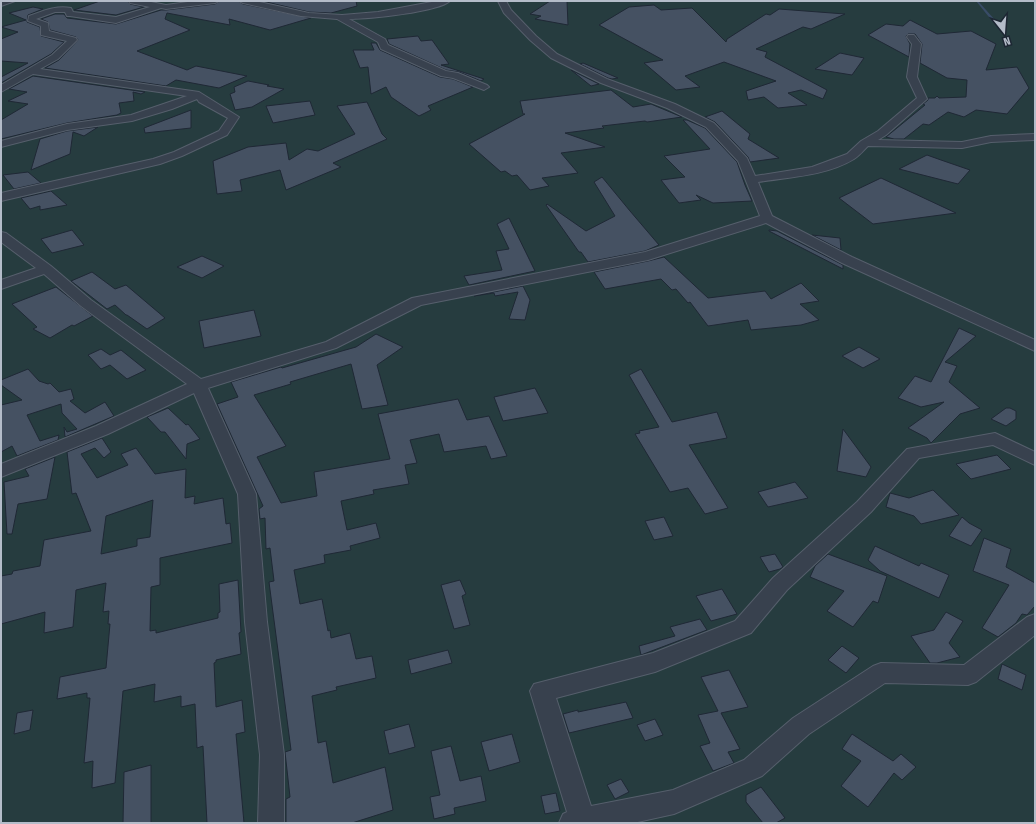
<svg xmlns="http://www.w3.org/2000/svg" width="1036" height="824" viewBox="0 0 1036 824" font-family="'Fira Sans Condensed',sans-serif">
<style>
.green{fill:#263c3f}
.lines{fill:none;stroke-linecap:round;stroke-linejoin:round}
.stream{fill:#394c67;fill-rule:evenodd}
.building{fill:#455162;stroke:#1f2835;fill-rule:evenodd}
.minor-casing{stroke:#565f6c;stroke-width:2}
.minor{fill:#38414e;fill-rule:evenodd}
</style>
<rect width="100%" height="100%" fill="#242f3e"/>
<rect class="green" x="1" y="1" width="1034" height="822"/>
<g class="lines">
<path class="stream" d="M976 1H978L995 20V22H993Z"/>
</g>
<g class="building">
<path d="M100 1H128L130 4 144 7 116 15 74 10Z"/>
<path d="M220 1H238L243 4 311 18 270 30 229 19 230 25 167 13 165 19 190 30 137 51 187 70 196 66 247 76 219 88 176 80 166 86 45 68 59 60 78 40 76 37 50 30 48 22 41 19 55 14H64L67 18 116 24 161 10H166L215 4Z"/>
<path d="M262 1H356L357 6 331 13 309 12Z"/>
<path d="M550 1H567L568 25 535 19 541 16 530 14Z"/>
<path d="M654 5 661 10 692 8 726 42 727 39 766 14 770 15 779 9 845 14 811 29 803 27 756 49 767 52 765 57 827 90 823 99 801 90 788 93 807 105 778 108 764 97 748 100 746 91 776 81 724 62 685 76 700 87 676 90 644 63 663 60 599 25 629 7Z"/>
<path d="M33 7 43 9 28 15 27 22 40 27 41 36 64 42 51 54 1 83V77L28 63 1 61V39L18 32 1 27 26 20 9 13Z"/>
<path d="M910 20 937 34 971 31 996 44 986 70 1017 67 1029 88 1007 114 976 110 964 117 948 112 929 125 923 124 904 139H894L886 137 925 105 923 104 928 100V98H935L937 96 939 98 966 97 967 80 947 78 920 63 922 44 915 34H908L906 36 910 44 909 57 868 35 886 24 903 26Z"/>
<path d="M418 36 421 41 432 40 449 64 441 65 484 79 481 81 459 72 446 70 389 44 387 39Z"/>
<path d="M371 43H376L380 50 440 77 453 79 473 87 428 106 431 110 419 116 391 97 386 87 371 94 368 67 360 68 353 50H374Z"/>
<path d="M840 53 864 58 852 75 815 69Z"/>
<path d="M583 63 618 78 612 79 608 78 580 64Z"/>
<path d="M571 70 599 84 591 86Z"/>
<path d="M33 76 145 92 141 94 133 92 134 101 119 103 121 113 117 115 67 123 1 139V120L28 104 8 101 27 92 9 89Z"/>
<path d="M248 81 269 85 267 86 284 89 252 107 235 110 230 94 235 92 234 87Z"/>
<path d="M611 90 633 107 651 104 682 117 647 122 645 121 602 126 604 128 565 133 605 147 561 153 578 173 542 178 549 186 530 190 517 175 512 176 505 171 501 172 469 144 525 114H523L520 101Z"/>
<path d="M310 101 315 115 273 123 266 106Z"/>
<path d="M367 102 382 134 387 139 333 163 341 167 286 190 280 170 240 180 242 191 217 194 213 161 248 147 286 143 289 160 307 149 318 151 355 134 337 106Z"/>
<path d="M191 110V128L145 133 144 128Z"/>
<path d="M722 111 750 134 748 139 779 158 750 162 748 157 715 122 705 117Z"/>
<path d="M683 120H687L705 128 737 162 745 185 752 201 713 203 696 195 701 200 679 203 661 180 685 177 664 156 710 149Z"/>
<path d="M98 127 84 136 73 132 70 154 31 170 40 139 67 131Z"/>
<path d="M927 155 941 160 970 170 958 184 899 169Z"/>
<path d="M28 172 41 183 14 189 3 175Z"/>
<path d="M602 177 630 211 659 245 645 251 588 262 581 252H579L546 205 547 204 586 231 615 216 594 182Z"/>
<path d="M881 178 956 213 873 224 839 198Z"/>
<path d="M51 191 67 205 40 210V206L30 209 21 198Z"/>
<path d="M509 218 535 271 469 285 464 276 502 270 496 251 509 249 497 224Z"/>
<path d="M72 230 84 245 52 253 41 239Z"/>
<path d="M769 230 777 231 843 265V269L769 231Z"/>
<path d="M812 235 840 238 841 250Z"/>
<path d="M202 256 224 266 202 278 177 267Z"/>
<path d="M664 257 708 298 765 291 771 299 801 283 819 301 800 304 819 320 801 325 751 330 748 320 708 326 690 302 688 303 676 289 672 290 661 279 605 289 594 272 648 261Z"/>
<path d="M92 272 115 289 126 285 165 318 147 329 127 315H126L115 305 107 309 71 281Z"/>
<path d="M523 286 530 300 525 320 509 319 518 292 495 296 494 293 474 296Z"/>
<path d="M56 287 93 316 74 326 72 325 50 338 33 329 37 327 12 304Z"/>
<path d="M254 310 261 336 204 348 199 321Z"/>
<path d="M959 328 976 336 945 362 957 366 949 382 980 408 960 414 931 443 927 438 908 428 944 402 921 407 898 398 915 376 931 382Z"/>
<path d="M376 334 403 347 377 365 388 405 362 409 351 364 290 382 291 384 254 395 286 446 257 457 281 503 317 496 314 472 390 459 378 414 458 399 467 420 489 416 507 456 491 459 486 446 444 452 439 434 410 440 417 463 405 465 409 484 373 490 374 494 341 501 347 530 376 523 380 538 350 546 351 550 324 555 325 563 294 570 300 604 322 599 328 631 330 630 331 638 350 633 356 659 372 656 376 678 336 687 337 690 312 696 318 743 326 741 333 783 385 767 393 810 352 823H286V799L290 797 285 752 291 750 269 582 274 581 270 548 266 549 265 518 260 519 259 509 263 506 217 404 238 397 231 382 281 367 282 368 356 347Z"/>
<path d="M859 347 880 359 863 368 842 356Z"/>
<path d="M101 349 110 355 121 350 146 370 127 379 110 365 101 369 88 355Z"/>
<path d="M28 369 39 381 48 384 50 383 59 392 71 389 74 399 70 401 85 413 105 402 114 416 65 437 64 427 67 432 77 429 62 413 61 404 27 415 40 441 59 435 58 440 17 456 12 446 1 452V405L22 400 1 385V380Z"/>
<path d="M641 369 672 422 717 412 727 438 689 445 728 508 705 514 688 488 670 492 635 434 640 433 639 431 659 427 629 375Z"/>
<path d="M535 388 548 413 503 421 494 397Z"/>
<path d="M168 408 186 425 188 424 200 439 187 444 186 459 165 432H161L147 417Z"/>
<path d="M1006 408H1010L1016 411V419L1006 426 991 419Z"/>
<path d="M843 429 871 467 866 477 837 471Z"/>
<path d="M102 438 111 452 104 458 95 448 81 454 97 478 128 465 121 454 136 448 155 474 186 469 185 498 195 496 194 504 223 498 226 524 230 523 232 543 160 558V585L151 587 150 631 156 630V633L218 618V613L220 612 219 584 238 580 241 632 239 633 241 654 216 660V662L214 663 216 707 242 700 245 732 236 734 244 823H207L203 746 197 748 195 704 181 707V696L154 702 155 684 123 691 115 783 92 788 93 761 84 763 90 698H87V693L57 699 60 677 106 668 110 624H108L109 611 103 612 106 583 76 590 73 627 44 633 45 612 1 624V576L12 574 13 571 40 566 44 540 91 531 76 493 72 494 67 452ZM153 500 150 537 137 539V546L101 554 106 516Z"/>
<path d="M997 455 1011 469 971 479 956 464Z"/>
<path d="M55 457 47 499 18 504 12 534H7L4 482 29 476 25 469Z"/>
<path d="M795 482 808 498 768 507 758 492Z"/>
<path d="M933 490 959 515 921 524 914 516 886 507 890 493 909 498Z"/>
<path d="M664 517 673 536 654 540 645 521Z"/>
<path d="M962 517 969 523 982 530 971 546 949 536Z"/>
<path d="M984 538 1011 549 1006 567 1035 583V606L1027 615 1022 614 1016 623 998 637 982 628 1009 585 973 571Z"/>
<path d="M875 546 919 566 921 563 949 575 939 598 880 571 868 560Z"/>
<path d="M775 554 783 567 780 569 769 572 760 557Z"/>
<path d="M828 554 887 576 878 603 873 601 853 627 827 611 844 591 810 577 815 566Z"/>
<path d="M460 580 466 594 462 596 470 625 454 629 441 585Z"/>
<path d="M722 589 737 614 711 621 696 596Z"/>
<path d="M946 612 963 621 949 643 960 657 937 663H930L911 636 934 630Z"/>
<path d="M700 619 707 630 641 655 639 646 675 636 670 627Z"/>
<path d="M842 646 859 658 846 673 828 660Z"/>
<path d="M448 650 452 663 411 674 408 660Z"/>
<path d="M1002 664 1026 675 1022 690 998 679Z"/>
<path d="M729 670 748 707 721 713 740 749 728 752 734 763 713 771 700 746 710 743 698 715 718 711 701 677Z"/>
<path d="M626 702 633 718 569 733 563 714 578 710V712Z"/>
<path d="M33 710 30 730 14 734 17 713Z"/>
<path d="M655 719 663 735 645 741 637 725Z"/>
<path d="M409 724 415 747 389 754 384 731Z"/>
<path d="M512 734 520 762 489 771 481 742Z"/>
<path d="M852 734 893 761 901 754 916 767 902 780 894 773 868 807 841 786 861 761 842 749Z"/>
<path d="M451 746 460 781 481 776 486 801 454 808 455 814 434 819 430 797 440 795 431 751Z"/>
<path d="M151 765V823H123L124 772Z"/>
<path d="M621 779 629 792 615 799 607 785Z"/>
<path d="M761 787 785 818 776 823H763L746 802V795Z"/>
<path d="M556 793 560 811 545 814 541 796Z"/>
</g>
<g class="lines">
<defs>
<g id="minor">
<path d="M1 1H15L1 6Z"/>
<path d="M129 1H146L166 5 195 1H219L215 3 166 9 161 8 116 23 70 16H67L65 12H55L36 19 48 23 49 31 76 38 77 40 58 59 40 69 199 92 239 117 227 135 182 156 160 164 1 201V193L153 159 174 152 219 131 228 118 199 102 197 99 172 109 132 121 67 130 1 147V141L67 124 131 115 187 96 33 74 1 92V85L52 55 67 41 41 35V26L28 21 29 16C43 11 56 5 71 8L73 12 116 17 150 7 130 3Z"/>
<path d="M239 1H255L309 13 342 15 378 12 437 1H450C438 12 368 19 349 19L385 39 388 45 446 71 458 73 487 85 489 87 484 90 453 78 441 76 381 49 378 42 337 19 301 16 243 3Z"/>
<path d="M498 1H506L511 10 536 36 557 54 607 79 675 104 714 123 747 158 755 176 812 167 847 154 861 141 878 131 917 98 907 77 912 44 907 37 908 35H914L921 44 917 77 927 99 886 135 878 140 962 142 991 136 1035 134V140L991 142 962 148 868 146C864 150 859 156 854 159 826 176 790 177 758 182L772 216 852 257 1035 340V351L842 263 766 223 648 260 421 305 336 348 208 388 256 494 267 622 284 755V823H258L260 755 245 622 238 494 194 393 108 434 1 477V464L96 426 187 384 81 306 44 274 1 289V280L36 268 1 242V232L6 233 51 266 91 300 201 379 326 342 412 298 645 252 760 216 738 161 706 127 667 108 601 83 551 58 530 40 504 13Z"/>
<path d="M995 433 1035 452V465L993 445 919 458 871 512 787 590 751 633 655 672 556 698 591 806 673 790 744 760 793 718 873 666 881 663 964 665 1027 617 1035 614V635L976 682 968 685 885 683 809 734 762 776 674 814 633 823H559L563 814 567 812 530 691 534 684 653 653 735 621 773 578 857 502 907 449Z"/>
</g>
</defs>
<use href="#minor" class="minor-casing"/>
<use href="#minor" class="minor"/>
</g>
<rect width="1036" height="824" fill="none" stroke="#b4bcc9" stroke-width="4"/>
<g transform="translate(1004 32) rotate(163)" stroke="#1d2633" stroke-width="3" paint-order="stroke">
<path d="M0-3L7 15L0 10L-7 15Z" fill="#b4bcc9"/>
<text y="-6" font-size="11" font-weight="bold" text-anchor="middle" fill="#b4bcc9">N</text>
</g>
</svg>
